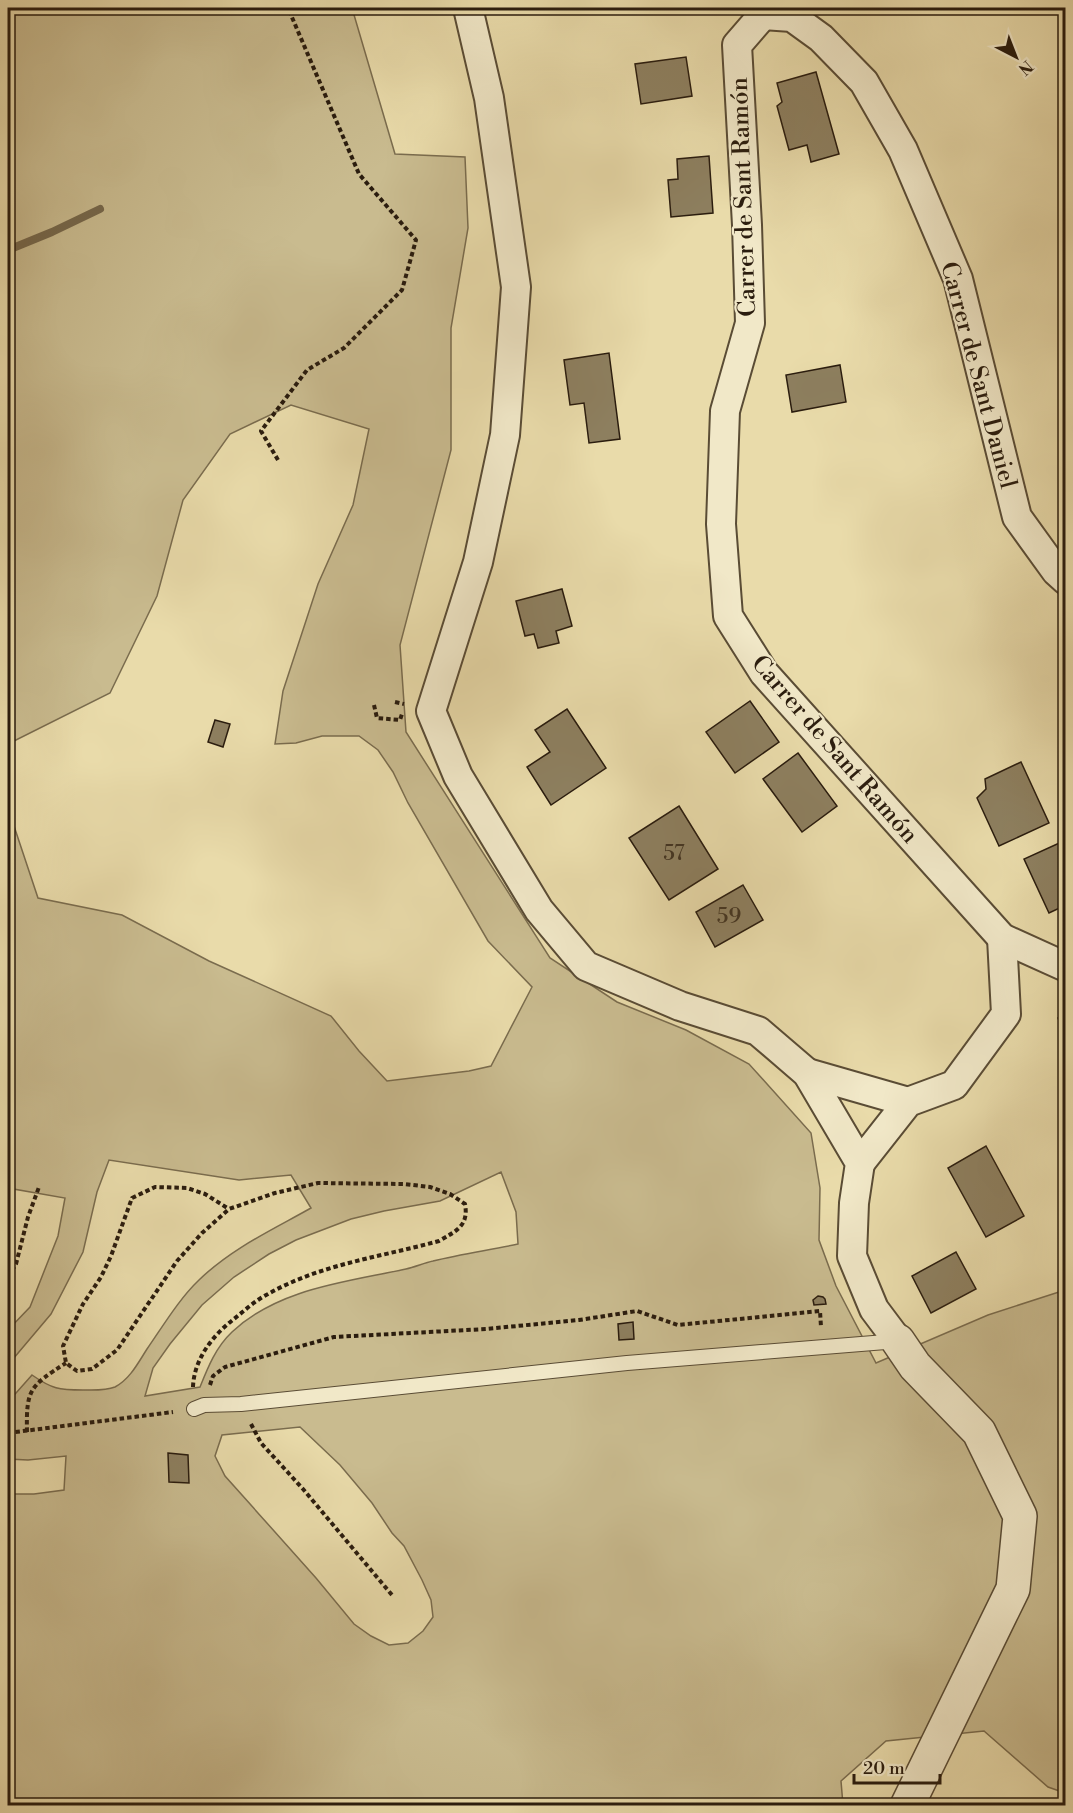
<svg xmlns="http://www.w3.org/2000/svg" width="1073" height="1813" viewBox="0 0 1073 1813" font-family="'Libre Bodoni',serif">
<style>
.green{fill:#c9bb8f;stroke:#7a6c4e;stroke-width:1.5;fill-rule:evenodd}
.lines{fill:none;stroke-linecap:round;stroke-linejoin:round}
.stream{stroke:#76684c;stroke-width:8}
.building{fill:#8d7f5f;stroke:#2a1c0e;stroke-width:1.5}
.service-casing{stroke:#5a4c35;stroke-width:16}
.minor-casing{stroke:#5a4c35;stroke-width:32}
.tertiary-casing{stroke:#5a4c35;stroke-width:36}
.path{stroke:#2a1c0e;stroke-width:4;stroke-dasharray:4.5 3;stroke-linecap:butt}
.service{stroke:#f1e8c8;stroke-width:14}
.minor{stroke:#f1e8c8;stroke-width:28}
.tertiary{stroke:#f1e8c8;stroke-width:33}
.labels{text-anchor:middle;stroke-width:4.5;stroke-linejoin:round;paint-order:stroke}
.number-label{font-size:21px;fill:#433522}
.street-label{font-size:24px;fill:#2a1c0e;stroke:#f1e8c8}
</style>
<rect width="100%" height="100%" fill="#e9dbaa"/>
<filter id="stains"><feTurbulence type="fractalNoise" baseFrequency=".00333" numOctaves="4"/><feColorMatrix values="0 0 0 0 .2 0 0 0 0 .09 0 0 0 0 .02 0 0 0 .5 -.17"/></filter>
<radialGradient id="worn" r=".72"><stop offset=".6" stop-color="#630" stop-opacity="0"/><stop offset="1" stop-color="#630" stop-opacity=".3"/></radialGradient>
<path class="green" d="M8 8H352L395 154 465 157 468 228 451 328V450L400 645 406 732 550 958 617 1002 686 1030 749 1064 811 1133 820 1188 819 1240 836 1286 876 1363 988 1315 1065 1290V1793L1048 1787 984 1731 886 1741 841 1781 843 1805H8V1494H34L64 1490 66 1456 28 1460 8 1459V1402L32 1375C52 1389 59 1390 83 1390 93 1390 105 1391 115 1387 130 1379 138 1363 147 1349 163 1326 179 1299 199 1280 232 1248 272 1230 311 1208L291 1175 239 1180 109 1160 97 1192 83 1252 51 1314 8 1365V1330L30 1307 58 1236 65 1198 8 1188V808L38 898 122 915 209 961 331 1016 359 1051 387 1081 469 1071 491 1066 532 987 488 941 408 803 393 772 378 750 359 736H322L296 743 275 744 283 691 318 584 353 505 369 429 291 405 230 434 183 500 157 596 110 693 8 744ZM501 1172 516 1212 518 1244C490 1250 461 1254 433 1261 424 1263 415 1267 406 1269 347 1282 279 1288 232 1332 216 1347 208 1367 200 1387L145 1396 153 1368 170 1344 202 1305 234 1277 269 1254 296 1240 351 1219 384 1211 440 1201ZM300 1427 340 1465 372 1503 392 1533 404 1546 422 1580 431 1600 433 1617 423 1631 408 1643 389 1645 371 1636 354 1624 316 1578 225 1476 215 1456 222 1435Z"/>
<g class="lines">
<path class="stream" d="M8 250 52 232 100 209"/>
</g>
<g class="building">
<path d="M686 57 692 96 641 104 635 64Z"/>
<path d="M816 72 839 154 811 162 807 145 789 150 777 106 782 102 777 83Z"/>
<path d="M709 156 713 213 671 217 668 180 678 179 677 159Z"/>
<path d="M609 353 620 439 589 443 584 403 570 405 564 360Z"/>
<path d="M840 365 846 402 792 412 786 375Z"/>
<path d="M562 589 572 626 556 631 559 643 538 648 534 634 525 636 516 601Z"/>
<path d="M750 701 779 742 735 773 706 732Z"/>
<path d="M567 709 606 768 551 805 527 767 550 752 535 730Z"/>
<path d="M215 720 230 724 223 747 208 742Z"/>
<path d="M798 753 837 806 802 832 763 779Z"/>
<path d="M1021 762 1049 823 999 846 977 798 986 789 985 779Z"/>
<path d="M679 806 718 869 669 900 629 838Z"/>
<path d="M1066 840V905L1049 913 1024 859Z"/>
<path d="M743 885 763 920 715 947 696 912Z"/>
<path d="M1066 1015V1040L1058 1018Z"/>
<path d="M986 1146 1024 1216 986 1237 948 1168Z"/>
<path d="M956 1252 976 1289 931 1313 912 1276Z"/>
<path d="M818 1296 823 1297 825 1299 826 1304 814 1305 813 1300Z"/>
<path d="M633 1322 634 1339 619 1340 618 1324Z"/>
<path d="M168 1453 188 1455 189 1483 169 1482Z"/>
</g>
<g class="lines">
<defs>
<path id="service" d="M194 1409 204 1405 241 1404 627 1363 898 1341"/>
<g id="minor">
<path d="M468 8 489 98 516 287 505 435 478 562 431 711 458 776 539 910 586 966 680 1006 758 1031 807 1073 860 1163 854 1203 852 1256 874 1309 898 1341"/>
<path d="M763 8V15L737 45 747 225 750 323 725 411 721 524 728 616 764 673 1002 938 1066 967"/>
<path d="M763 15 792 17 821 38 864 82 903 150 958 279 1017 517 1056 571 1066 580"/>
<path d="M807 1073 908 1102"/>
<path d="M860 1163 908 1102 954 1085 1006 1014 1002 938"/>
</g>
<path id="tertiary" d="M898 1341 915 1366 979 1432 1020 1516 1013 1589 907 1806"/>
</defs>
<use href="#service" class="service-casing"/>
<use href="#minor" class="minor-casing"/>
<use href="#tertiary" class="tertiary-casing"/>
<g class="path">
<path d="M278 460 261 431 307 370 344 348 402 290 416 240 359 174 288 8"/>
<path d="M395 702 404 704"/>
<path d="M374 705 377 718 400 720 402 714"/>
<path d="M8 1277 16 1264 28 1217 39 1187"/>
<path d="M210 1385 213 1376 225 1367 334 1337 486 1329 579 1320 637 1311 678 1325 820 1311 821 1327"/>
<path d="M193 1387C194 1359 213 1335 234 1319 245 1310 256 1300 268 1294 321 1264 381 1257 439 1241 456 1231 469 1226 465 1204L450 1194 430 1187 404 1184 318 1183 275 1193 229 1209 202 1233 177 1261 117 1350 92 1369 77 1371 66 1363 63 1346 83 1304 101 1277 111 1256 132 1198 155 1187 187 1188 205 1194 229 1209"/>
<path d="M251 1424 261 1443 303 1489 392 1595"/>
<path d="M27 1432C26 1389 30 1386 66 1363"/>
<path d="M8 1433 173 1412"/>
</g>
<use href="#service" class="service"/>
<use href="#minor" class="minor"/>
<use href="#tertiary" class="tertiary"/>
</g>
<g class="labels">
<g class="number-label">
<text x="674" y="860">57</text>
<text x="729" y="923">59</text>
</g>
<g class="street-label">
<text transform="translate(743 197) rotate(-92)" y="8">Carrer de Sant Ramón</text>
<text transform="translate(979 375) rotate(75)" y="8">Carrer de Sant Daniel</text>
<text transform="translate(835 749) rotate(49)" y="8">Carrer de Sant Ramón</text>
</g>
</g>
<rect width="1073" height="1813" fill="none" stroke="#e9dbaa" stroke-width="30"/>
<rect x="9" y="9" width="1055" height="1795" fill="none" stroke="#2a1c0e" stroke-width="3"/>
<rect x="15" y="15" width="1043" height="1783" fill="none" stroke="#2a1c0e" stroke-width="1.5"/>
<g transform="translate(1016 57) rotate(138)" stroke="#f1e8c8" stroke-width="4.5" paint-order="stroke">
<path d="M0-4.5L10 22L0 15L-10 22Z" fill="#2a1c0e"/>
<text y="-9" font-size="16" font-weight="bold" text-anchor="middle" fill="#2a1c0e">N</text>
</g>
<path d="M854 1774v9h86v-9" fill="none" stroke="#2a1c0e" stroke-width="3"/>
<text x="863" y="1774" font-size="18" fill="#2a1c0e" stroke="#f1e8c8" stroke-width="4.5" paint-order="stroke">20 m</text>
<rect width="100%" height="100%" filter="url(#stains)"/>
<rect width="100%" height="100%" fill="url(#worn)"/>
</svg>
